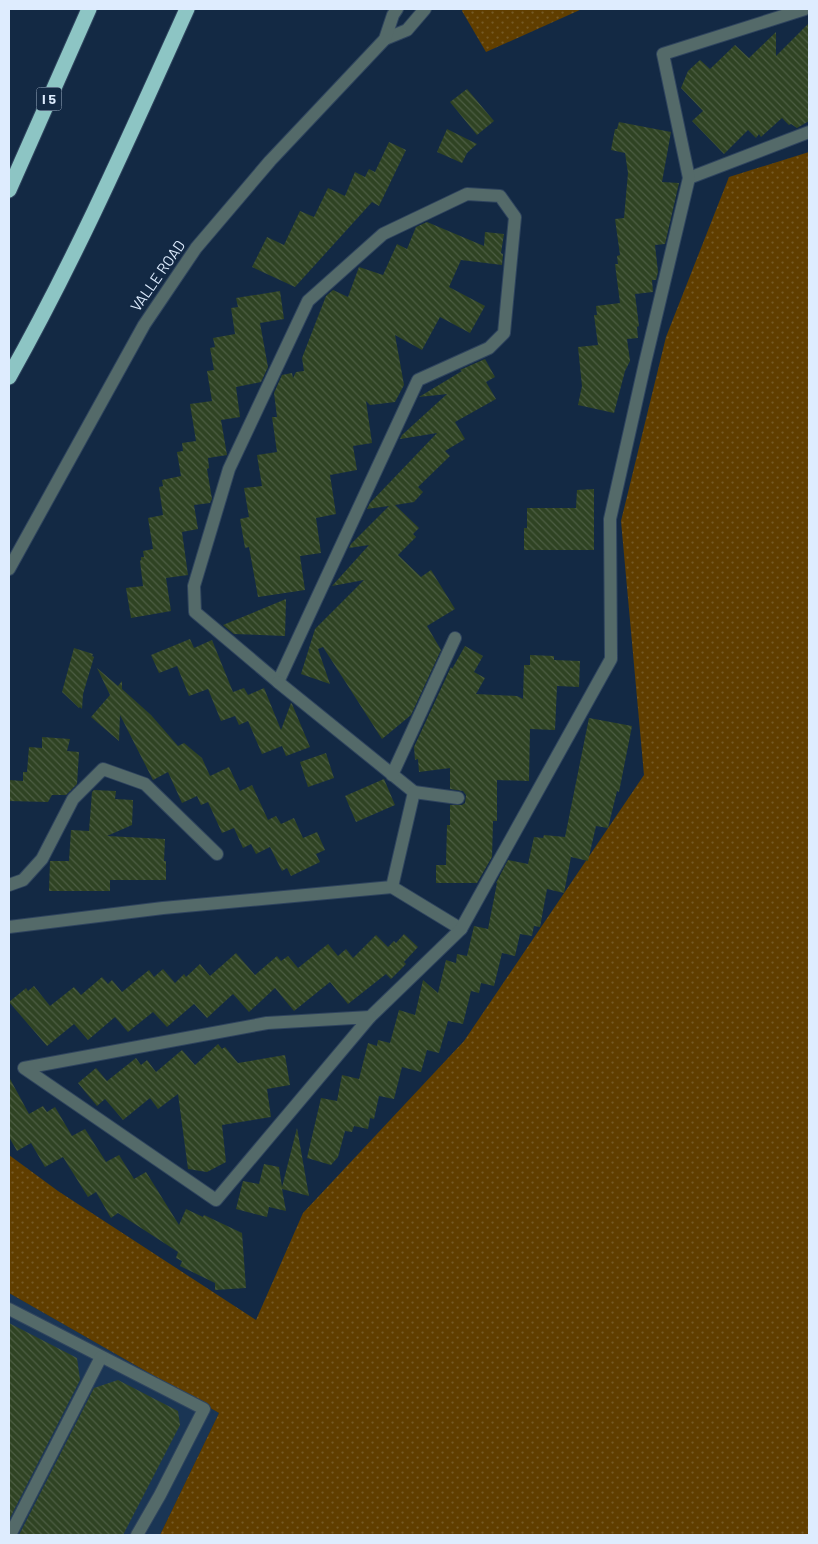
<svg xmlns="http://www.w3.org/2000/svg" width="818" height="1544" viewBox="0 0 818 1544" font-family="Barlow,sans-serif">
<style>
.built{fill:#1a3554}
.grass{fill:url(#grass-dots)}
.building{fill:url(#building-back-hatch)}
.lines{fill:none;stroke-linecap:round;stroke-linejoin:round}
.minor-casing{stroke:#2f445e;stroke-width:14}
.highway-casing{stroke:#2f445e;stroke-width:17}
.minor{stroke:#546a69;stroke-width:12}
.highway{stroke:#8dc5c4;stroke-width:15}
.labels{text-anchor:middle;stroke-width:4;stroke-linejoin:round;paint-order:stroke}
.shield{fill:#132944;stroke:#a1b2c6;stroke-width:1}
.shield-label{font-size:14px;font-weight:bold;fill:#deecfe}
.street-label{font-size:15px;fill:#deecfe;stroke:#132944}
</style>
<defs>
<pattern id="grass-dots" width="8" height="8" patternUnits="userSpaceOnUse" patternTransform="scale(1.25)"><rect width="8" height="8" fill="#603e00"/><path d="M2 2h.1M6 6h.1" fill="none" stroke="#765a26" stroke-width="1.8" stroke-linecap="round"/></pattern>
<pattern id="building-back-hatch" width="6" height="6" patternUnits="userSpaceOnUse" patternTransform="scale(1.25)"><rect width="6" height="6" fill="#2f4323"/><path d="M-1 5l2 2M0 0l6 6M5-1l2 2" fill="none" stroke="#4d5e44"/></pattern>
</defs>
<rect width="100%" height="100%" fill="#132944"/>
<path class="built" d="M9 1293 219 1413 160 1535H9Z"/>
<g class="grass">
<path d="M463 9H582L486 52 462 11Z"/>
<path d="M809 152V1535H160L219 1413 9 1293V1155L58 1191 256 1320 303 1213 464 1041 644 775 621 521 666 337 729 177Z"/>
</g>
<g class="building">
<path d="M809 23V121L797 128 791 124 789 125 782 118 761 137 759 134 756 138 748 130 724 154 692 121 703 111 681 88 688 71 700 60 710 69 735 45 749 58 776 32V56Z"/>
<path d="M467 89 494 121 477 135 450 102Z"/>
<path d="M619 122 671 132 662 182 679 183 665 244 655 245 658 272 656 280H652L653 292 635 294 639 326 637 327 638 338 627 339 630 361 625 371 614 413 578 405 582 386 578 347 598 345 594 315H597L596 306 620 303 615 264H618L617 256 620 255 615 219 624 218 628 173 625 153 611 150 615 129H617Z"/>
<path d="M447 129 477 144 467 153 462 163 437 152Z"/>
<path d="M389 142 406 150 379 206 372 202 295 287 252 267 267 237 284 245 300 211 314 217 328 188 345 196 355 172 365 177 369 169 375 172Z"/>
<path d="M427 222 484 246 485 232 504 234 501 253 503 254 502 265 461 260 449 287 485 306 470 333 440 317 422 350 395 335 404 385 395 402 370 405 366 401 372 443 353 446 357 470 330 475 336 514 316 518 321 553 300 556 305 590 258 597 249 547 245 548 240 519 249 517 244 488 262 486 257 455 277 452 272 417H277L274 393 282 375 292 373 293 378 296 372 304 371 302 358 326 296 333 290 348 297 359 267 383 275 397 244 407 249 416 227Z"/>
<path d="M280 291 284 319 260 323 268 367 261 382 236 387 240 417 221 420 227 455 208 458 209 468 207 469 212 499 210 503 194 505 198 529 182 532 188 575 166 578 171 611 131 618 126 588 143 586 140 561 141 560V557H144L143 551 153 549 148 518 163 515 159 487 163 486 162 480 181 476 177 452 183 451 182 443 196 441 190 404 212 401 207 371 214 370 210 348 215 347 213 338 235 334 231 308 238 307 236 298Z"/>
<path d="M485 359 495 377 486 382 496 399 455 422 465 439 445 451 450 456 418 487 423 492 414 502 395 505 419 528 413 534 416 537 398 555 421 577 431 570 455 609 427 626 441 650 411 715 382 739 323 647 318 649 330 684 301 674 315 629 364 580 332 586 369 545 349 548 351 544 389 506 367 509 370 503 437 433 400 439 402 435 447 394 419 397 462 371 460 370Z"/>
<path d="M594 489V550H524V528H527V508H576L577 490Z"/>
<path d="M286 599 285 636 234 634 223 625Z"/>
<path d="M190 639 194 648 212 640 233 692 244 688 248 695 264 688 281 730 291 703 292 704 310 747 286 756 282 746 262 754 248 721 239 725 235 716 221 721 208 689 189 696 177 666 159 673 151 655Z"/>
<path d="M465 646 483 656 474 672 485 678 476 694 517 696 523 699 524 665H530V655L554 656V660L580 661 579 687 557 686 555 730 530 729 529 781 497 780V821H493L492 857 477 883H436V865H446L447 825H450V805H462L465 803 466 795 463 791 450 789V768L419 772 418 759 415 760 414 747 451 667 452 669Z"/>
<path d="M74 648 93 654 92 656 94 657 83 694 82 709 80 707 79 708 62 692Z"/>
<path d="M97 668 118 686 122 681V689L151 715 178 746 184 743 202 758 210 776 229 767 240 791 252 785 268 820 276 816 281 824 294 818 303 838 317 832 325 850 316 854 320 862 291 876 287 868 282 871 270 847 256 854 251 844 243 848 234 828 222 833 208 802 201 805 197 796 182 803 168 772 153 780 120 715 119 741 91 717 110 695Z"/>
<path d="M589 718 632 726 619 792 617 791 608 828 596 826 588 861 571 857 564 893 547 889 540 927 534 926 532 936 520 934 515 956 502 953 494 986 481 983 479 993 471 991 463 1024 448 1021 439 1053 427 1050 421 1072 402 1067 394 1099 379 1096 374 1119 370 1118 368 1129 354 1126 352 1132 345 1131 338 1157 331 1165 307 1158 321 1098 337 1101 342 1075 359 1079 368 1043 377 1046 378 1040 390 1043 399 1010 415 1015 423 980 438 993 446 960 456 963 457 954 467 956 474 926 488 929 497 883H496L508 860 528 864 534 837 543 838 544 835 565 837Z"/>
<path d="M42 737 70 739 67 751 79 752 77 784 66 795H52L48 802 9 801V780L23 781V772H27L29 747 42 748Z"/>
<path d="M326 753 334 778 308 787 300 762Z"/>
<path d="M384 779 395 805 356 822 345 796Z"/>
<path d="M94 790 116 791 115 799 133 800 132 825 107 836 165 839 164 861H166V880H110V891H49L50 861H69L71 830 89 831 92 792Z"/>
<path d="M404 934 418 947 404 962 406 964 391 979 386 974 348 1004 330 982 294 1011 275 988 249 1012 233 994 207 1018 194 1004 167 1027 153 1012 128 1032 115 1017 88 1040 74 1024 47 1046 9 1002 26 988 28 991 34 986 50 1006 74 987 81 995 102 977 108 984 112 980 122 992 149 970 154 977 163 969 175 983 184 974 186 977 200 964 210 976 236 953 255 975 277 956 281 961 288 956 298 968 328 944 338 956 346 949 353 958 376 935 388 947 394 941 396 943Z"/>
<path d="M218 1044 222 1049 225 1047 238 1063 285 1055 290 1085 267 1089 271 1117 222 1125 226 1162 207 1172 188 1169 178 1094 158 1109 150 1098 123 1120 105 1099 97 1106 78 1083 96 1068 107 1081 136 1058 141 1065 147 1060 156 1072 182 1050 195 1065Z"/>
<path d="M9 1077 29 1114 43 1106 47 1112 55 1107 72 1136 85 1129 106 1162 119 1155 134 1179 146 1172 179 1225 186 1209 203 1217 204 1215 242 1233 246 1288 215 1290V1283L180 1266 182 1261 176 1258 178 1252 118 1213 111 1218 96 1192 88 1197 63 1157 45 1167 31 1143 17 1151 9 1137Z"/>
<path d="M297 1128 309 1196 282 1189 286 1211 269 1207 267 1217 236 1209 243 1181 259 1184 264 1164 279 1167 282 1187Z"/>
<path d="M9 1323 77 1358 80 1380 9 1520Z"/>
<path d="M118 1380 178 1411 180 1425 123 1535H19L94 1388Z"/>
</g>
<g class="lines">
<defs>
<g id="minor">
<path d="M385 39 407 30 425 9"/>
<path d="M689 178 809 132"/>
<path d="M467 194 500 196 515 217 504 333 489 348 418 380 278 682 195 612 194 586 229 469 308 301 383 234Z"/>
<path d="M9 569 144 325 196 248 270 161 385 39 393 15 397 9"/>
<path d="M278 682 414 792"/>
<path d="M392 775 455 638"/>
<path d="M9 885 23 880 42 859 73 799 103 769 145 784 217 854"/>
<path d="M392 887 461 929"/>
<path d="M9 927 163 908 392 887 414 792 458 798"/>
<path d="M370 1017 461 929 611 659 610 519 645 363 689 178 663 54 805 9"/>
<path d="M370 1017 216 1200 24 1068 267 1023Z"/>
<path d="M9 1309 204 1409 160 1495 137 1535"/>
<path d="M10 1535 101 1357"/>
</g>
<g id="highway">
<path d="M9 190 89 9"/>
<path d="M9 377C76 258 131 133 187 9"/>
</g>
</defs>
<use href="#minor" class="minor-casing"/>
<use href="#highway" class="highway-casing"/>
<use href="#minor" class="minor"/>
<use href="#highway" class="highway"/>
</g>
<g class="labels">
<rect class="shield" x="36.5" y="87.5" width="25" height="23" rx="4"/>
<g class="shield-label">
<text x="49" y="104">I 5</text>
</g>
<g class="street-label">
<text transform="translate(158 276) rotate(-55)" y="5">VALLE ROAD</text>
</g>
</g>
<rect width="818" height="1544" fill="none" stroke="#deecfe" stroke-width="20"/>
</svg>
